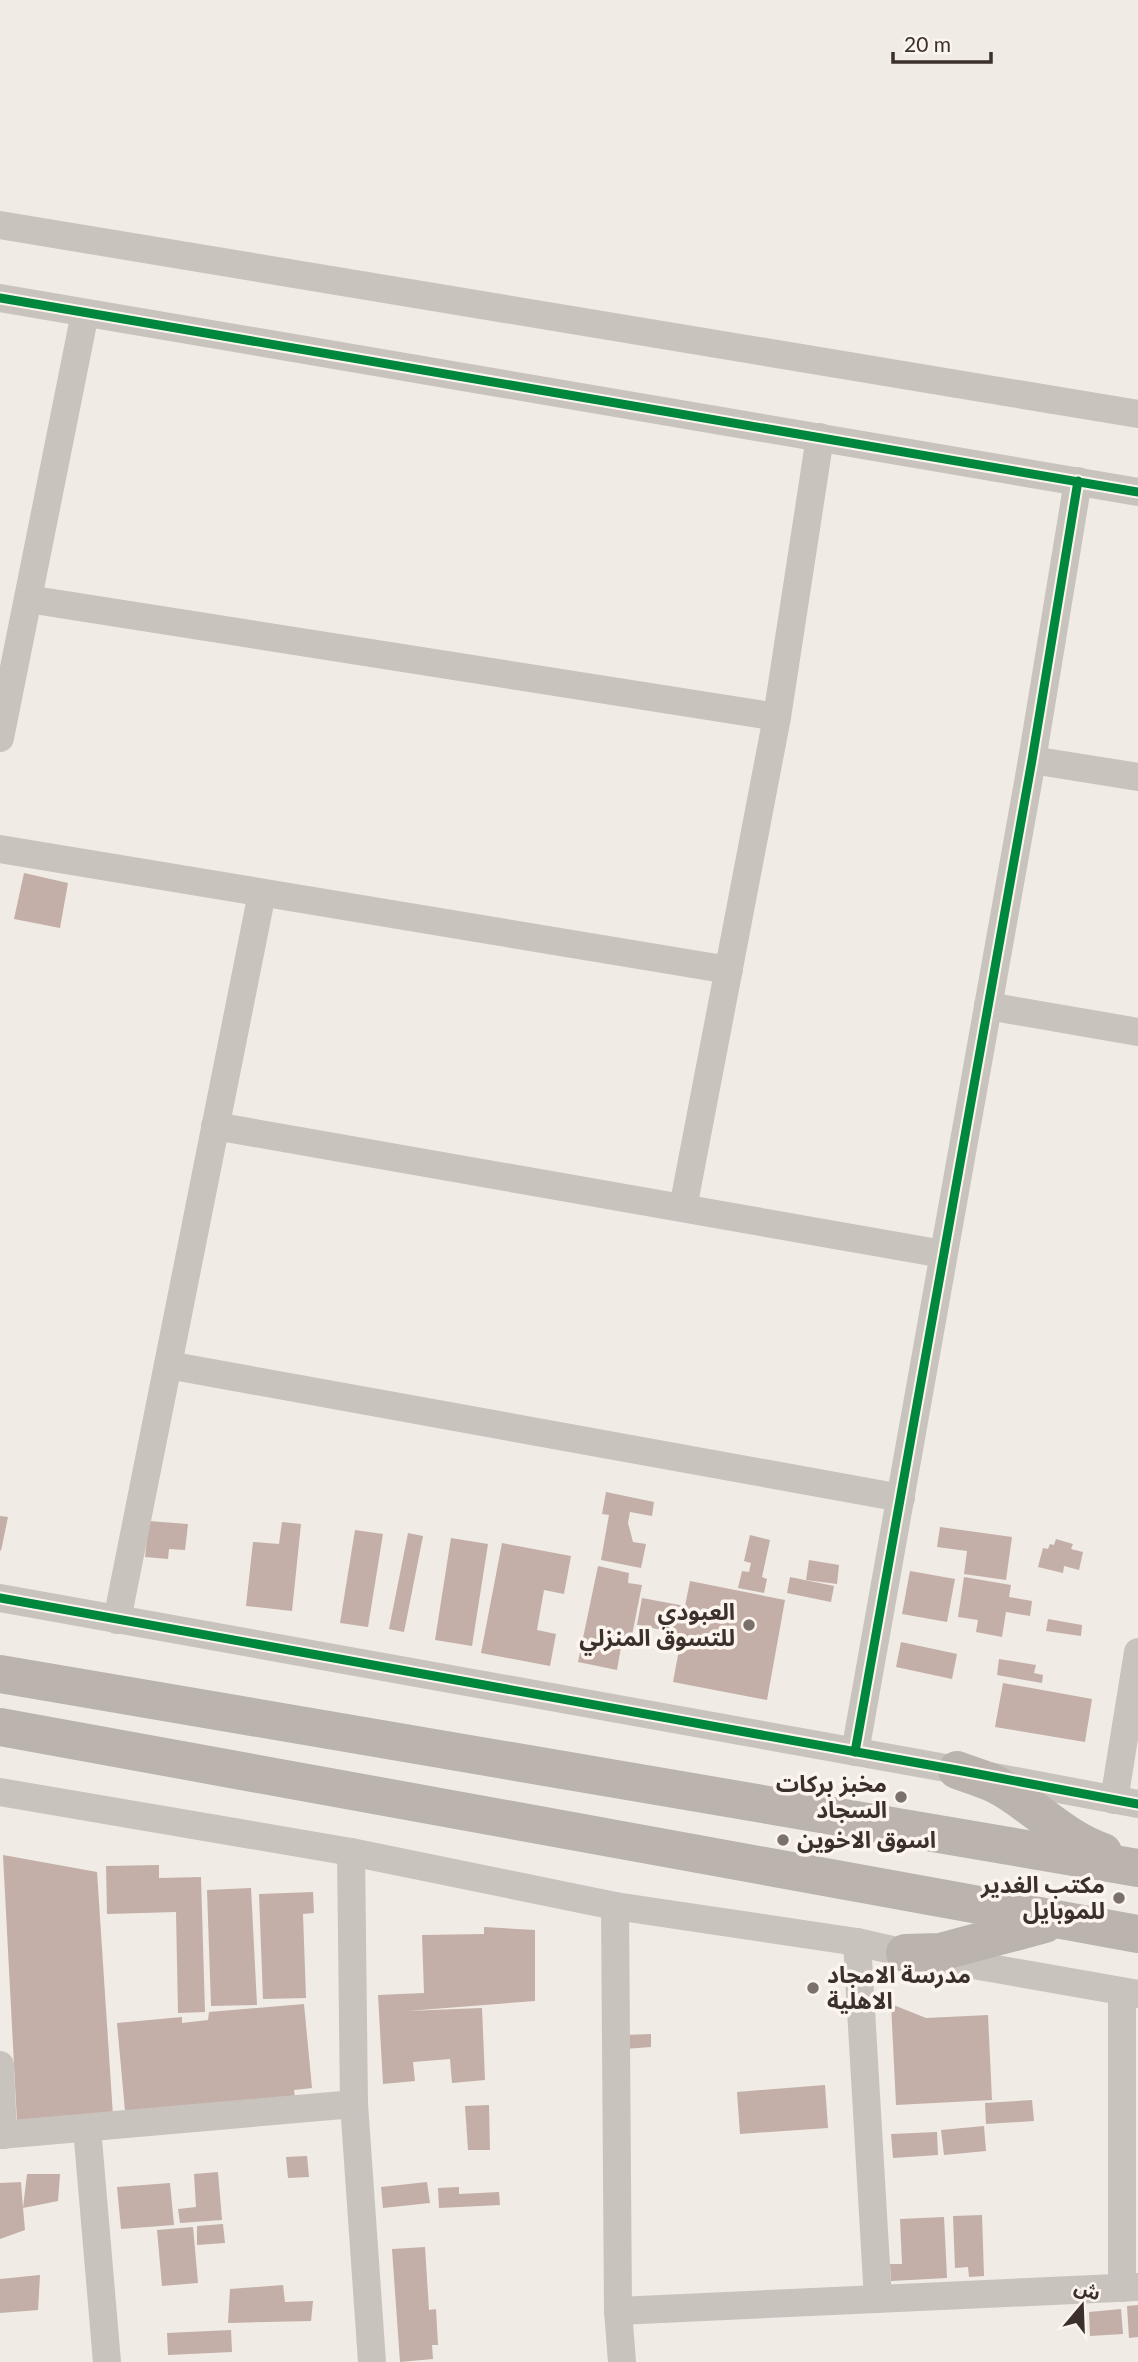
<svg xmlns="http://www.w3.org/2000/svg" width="1138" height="2362" viewBox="0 0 1138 2362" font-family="Lato,'Noto Sans Arabic',sans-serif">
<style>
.building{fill:#c3afa7}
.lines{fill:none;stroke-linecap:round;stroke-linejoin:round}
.minor{stroke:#c9c3be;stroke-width:28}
.secondary{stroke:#bab3ae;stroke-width:38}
.cycleway-casing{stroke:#fbf5ee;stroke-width:13}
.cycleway{stroke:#00873e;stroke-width:9}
.poi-dot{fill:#7a716c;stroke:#fbf5ee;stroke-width:2.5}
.labels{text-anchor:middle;stroke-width:7;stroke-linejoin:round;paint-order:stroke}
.poi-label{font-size:23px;font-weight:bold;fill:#3b302b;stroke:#fbf5ee;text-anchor:end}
</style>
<rect width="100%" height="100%" fill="#f0ebe5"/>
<g class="building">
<path d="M24 873 68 883 60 928 14 919Z"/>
<path d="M606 1492 654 1502 652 1516 630 1512 628 1523 633 1542 646 1544 641 1568 601 1560 609 1515 602 1514Z"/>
<path d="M0 1516 8 1517 1 1551 0 1550Z"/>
<path d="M149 1521 188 1524 185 1550 169 1549 168 1559 145 1557Z"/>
<path d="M282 1522 301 1524 292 1611 246 1606 253 1542 279 1544Z"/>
<path d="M940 1527 1012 1537 1006 1580 964 1574 967 1551 937 1547Z"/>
<path d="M355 1530 383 1534 368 1627 340 1623Z"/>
<path d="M408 1533 423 1536 404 1632 389 1629Z"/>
<path d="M750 1535 770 1540 762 1577 767 1579 764 1593 738 1588 742 1571 749 1572 751 1563 744 1561Z"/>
<path d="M451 1538 488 1544 472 1646 435 1640Z"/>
<path d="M1056 1539 1073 1544 1071 1549 1083 1552 1079 1570 1064 1566 1063 1573 1038 1567 1043 1548 1048 1549 1050 1544 1054 1545Z"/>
<path d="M502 1543 571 1556 564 1594 544 1590 537 1630 556 1634 550 1666 481 1653Z"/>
<path d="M809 1560 839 1565 837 1584 806 1580Z"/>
<path d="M598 1566 629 1573 628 1583 642 1585 631 1640 611 1636 609 1644 621 1647 617 1670 578 1662Z"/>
<path d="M910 1571 955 1579 947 1622 902 1614Z"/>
<path d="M790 1577 834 1586 831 1602 787 1593Z"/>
<path d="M964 1577 1011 1585 1009 1597 1032 1601 1030 1616 1006 1612 1002 1637 976 1632 978 1620 958 1617Z"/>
<path d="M690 1581 785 1600 767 1700 673 1682 682 1634 637 1625 642 1598 685 1606Z"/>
<path d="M1048 1619 1082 1625 1081 1636 1046 1631Z"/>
<path d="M901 1642 957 1654 952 1679 896 1667Z"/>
<path d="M999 1659 1036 1665 1034 1673 1043 1675 1042 1683 997 1675Z"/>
<path d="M1003 1683 1092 1699 1085 1742 995 1727Z"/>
<path d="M3 1855 97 1872 113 2116 17 2122Z"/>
<path d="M159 1865V1878L201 1877 205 2012 178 2013 176 1912 107 1914 106 1866Z"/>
<path d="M251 1888 257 2005 211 2006 207 1890Z"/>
<path d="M313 1892 314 1913 303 1914 306 1998 263 1999 259 1894Z"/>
<path d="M484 1927 535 1930V2001L407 2011 482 2008 485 2080 452 2083 450 2059 413 2062 415 2081 383 2084 378 1995 424 1993 422 1935 484 1934Z"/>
<path d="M304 2004 312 2088 294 2090 295 2097 125 2111 117 2023 182 2017V2023L208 2020 209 2012Z"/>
<path d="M891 2004 926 2018 988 2015 992 2100 896 2105Z"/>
<path d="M651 2034V2047L624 2049 623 2035Z"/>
<path d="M825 2085 828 2128 740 2134 737 2092Z"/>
<path d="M1032 2100 1034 2121 986 2124 985 2103Z"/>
<path d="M489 2105 490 2150H468L465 2106Z"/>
<path d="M984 2126 986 2151 944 2155 941 2130Z"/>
<path d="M937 2132 938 2155 893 2158 891 2134Z"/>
<path d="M307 2156 309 2177 288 2178 286 2157Z"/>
<path d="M218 2172 222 2220 180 2223 178 2209 196 2207 194 2174Z"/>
<path d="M27 2174H60L58 2201 23 2208 25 2230 0 2239V2183L21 2182 23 2208Z"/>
<path d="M427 2182 430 2203 383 2208 381 2187Z"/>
<path d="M170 2183 174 2225 121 2229 117 2187Z"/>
<path d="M459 2187V2194L499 2192 500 2205 439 2208 438 2188Z"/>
<path d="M982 2215 984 2276 969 2277 968 2267 955 2268 953 2216Z"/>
<path d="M944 2217 947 2278 891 2281 890 2264H902L900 2219Z"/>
<path d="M223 2224 225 2243 197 2245V2226Z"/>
<path d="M193 2227 198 2283 162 2286 157 2230Z"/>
<path d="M425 2247 429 2310 436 2309 438 2345H432L433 2359 400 2362 392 2249Z"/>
<path d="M40 2275 38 2310 0 2313V2279Z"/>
<path d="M283 2285 285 2302 313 2301 311 2321 228 2323 230 2289Z"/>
<path d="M1138 2305V2337L1129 2338 1127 2306Z"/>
<path d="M1121 2309 1123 2334 1090 2336 1089 2312Z"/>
<path d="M231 2330 232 2352 168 2355 167 2333Z"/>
</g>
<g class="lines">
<g class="minor">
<path d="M0 225 1138 414"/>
<path d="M0 298 1138 492"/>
<path d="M28 599 777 717"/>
<path d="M0 738 85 313"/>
<path d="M1032 760 1138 777"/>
<path d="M0 849 729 970"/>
<path d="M988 1006 1138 1032"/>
<path d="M215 1126 943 1254"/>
<path d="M683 1208 777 717 820 437"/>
<path d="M168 1365 901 1498"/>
<path d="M0 1598 957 1770 1138 1804"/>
<path d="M117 1620 262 893"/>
<path d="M855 1752 1032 760 1078 481"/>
<path d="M0 1792 351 1852 615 1906 857 1942 905 1953 1138 1994"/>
<path d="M1114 1800 1138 1652"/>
<path d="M351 1852 354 2104 372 2362"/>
<path d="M615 1906 618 2311 622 2362"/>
<path d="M857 1942 878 2299"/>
<path d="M0 2065 3 2135"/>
<path d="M87 2128 107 2362"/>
<path d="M0 2135 354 2104"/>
<path d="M1122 2288V1992"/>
<path d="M618 2311 1138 2287"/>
</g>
<g class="secondary">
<path d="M0 1674 1138 1868"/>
<path d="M0 1727 1138 1934"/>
<path d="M957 1770C973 1776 993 1781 1007 1791 1039 1811 1067 1840 1103 1852"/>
<path d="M905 1953 940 1952 1045 1924"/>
</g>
<defs>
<g id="cycleway">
<path d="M0 298 1138 492"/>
<path d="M0 1598 957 1770 1138 1804"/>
<path d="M855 1752 1032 760 1078 481"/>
</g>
</defs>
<use href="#cycleway" class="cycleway-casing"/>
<use href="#cycleway" class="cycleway"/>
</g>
<g class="poi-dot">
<circle cx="749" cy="1625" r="7"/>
<circle cx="901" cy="1797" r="7"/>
<circle cx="783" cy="1840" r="7"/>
<circle cx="1119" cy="1898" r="7"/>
<circle cx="813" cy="1988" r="7"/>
</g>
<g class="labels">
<g class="poi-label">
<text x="735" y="1620">العبودي<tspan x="735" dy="26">للتسوق المنزلي</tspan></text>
<text x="887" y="1792">مخبز بركات<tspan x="887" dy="26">السجاد</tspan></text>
<text x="797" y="1848" text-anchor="start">اسوق الاخوين</text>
<text x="1105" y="1893">مكتب الغدير<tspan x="1105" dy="26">للموبايل</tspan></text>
<text x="827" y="1983" text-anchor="start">مدرسة الامجاد<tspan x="827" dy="26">الاهلية</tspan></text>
</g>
</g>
<g transform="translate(1082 2306) rotate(19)" stroke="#fbf5ee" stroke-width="5" paint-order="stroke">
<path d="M0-5L12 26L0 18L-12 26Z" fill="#3b302b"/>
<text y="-10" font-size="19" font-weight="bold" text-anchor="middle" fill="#3b302b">ش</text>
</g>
<path d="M893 52v10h98v-10" fill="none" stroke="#3b302b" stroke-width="3.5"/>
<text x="904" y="52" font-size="21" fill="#3b302b" stroke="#fbf5ee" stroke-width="5" paint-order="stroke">20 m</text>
</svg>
